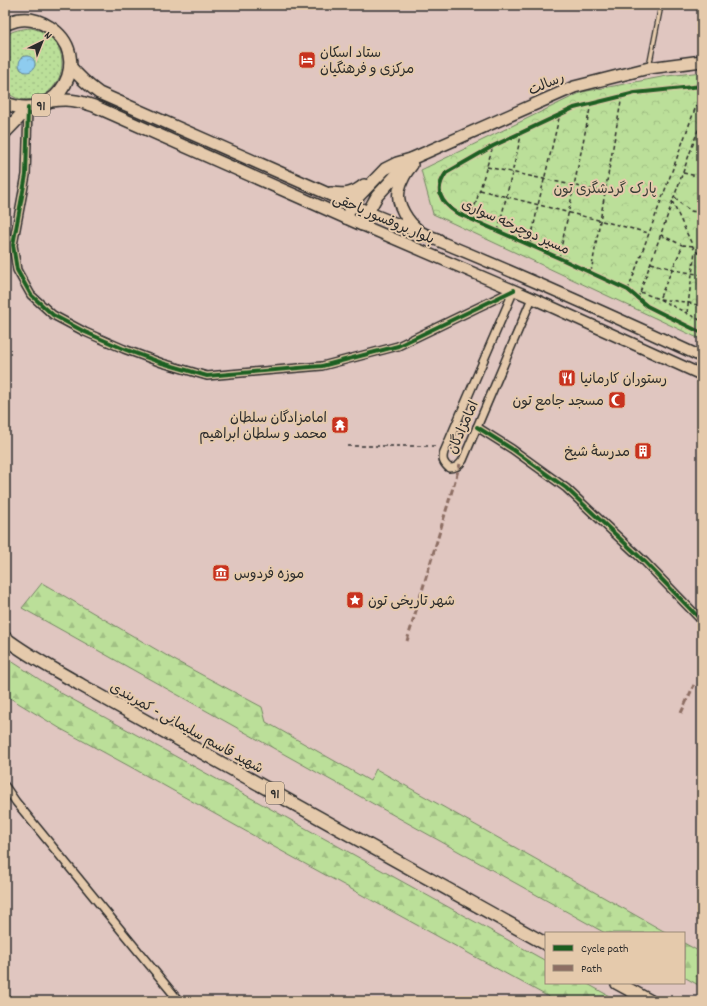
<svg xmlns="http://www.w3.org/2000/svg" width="707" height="1006" viewBox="0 0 707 1006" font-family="Dekko,'Playpen Sans Arabic',sans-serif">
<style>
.grass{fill:url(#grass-dots);stroke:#738562;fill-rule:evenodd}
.forest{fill:url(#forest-firs);stroke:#738562}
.park{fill:url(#park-crowns);stroke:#738562}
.water{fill:url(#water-ripples);stroke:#668ca1}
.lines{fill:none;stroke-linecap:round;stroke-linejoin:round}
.service-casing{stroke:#2b2b2b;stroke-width:6}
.minor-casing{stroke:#2b2b2b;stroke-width:10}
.secondary-casing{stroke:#2b2b2b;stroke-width:13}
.primary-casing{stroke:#2b2b2b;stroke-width:14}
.trunk-casing{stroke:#2b2b2b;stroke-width:15}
.path{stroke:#2b2b2b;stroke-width:1.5;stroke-dasharray:4 3;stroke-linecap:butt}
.service{stroke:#e5caac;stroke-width:3.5}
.minor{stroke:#e5caac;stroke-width:7}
.secondary{stroke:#e5caac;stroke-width:10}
.primary{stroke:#e5caac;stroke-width:11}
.trunk{stroke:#e5caac;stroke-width:12}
.quiet{stroke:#8d6e63;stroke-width:3;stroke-dasharray:6 3;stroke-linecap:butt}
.cycleway-casing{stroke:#e5caac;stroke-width:6}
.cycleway{stroke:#1b5e20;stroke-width:4}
.labels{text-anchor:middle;stroke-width:4;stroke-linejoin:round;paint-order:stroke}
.shield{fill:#e5caac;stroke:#635b52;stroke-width:1}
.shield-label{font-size:13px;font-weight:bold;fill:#2b2b2b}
.poi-label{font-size:14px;fill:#2b2b2b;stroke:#e5caac;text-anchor:start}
.street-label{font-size:14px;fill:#2b2b2b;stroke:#e5caac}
.park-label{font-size:14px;fill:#393d36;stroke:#e5caac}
</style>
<defs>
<pattern id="grass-dots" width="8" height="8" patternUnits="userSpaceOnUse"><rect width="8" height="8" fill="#bbdf99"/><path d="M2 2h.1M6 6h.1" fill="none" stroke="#a1c084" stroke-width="1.8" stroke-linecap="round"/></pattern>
<pattern id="forest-firs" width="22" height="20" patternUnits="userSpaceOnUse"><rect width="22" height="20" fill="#bbdf99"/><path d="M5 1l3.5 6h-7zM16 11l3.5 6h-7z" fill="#a1c084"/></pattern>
<pattern id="park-crowns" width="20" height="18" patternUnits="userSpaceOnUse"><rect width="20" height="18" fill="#bbdf99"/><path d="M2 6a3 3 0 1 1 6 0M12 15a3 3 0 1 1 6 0" fill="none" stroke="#a1c084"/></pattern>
<pattern id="water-ripples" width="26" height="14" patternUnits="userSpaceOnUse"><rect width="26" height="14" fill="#8eccef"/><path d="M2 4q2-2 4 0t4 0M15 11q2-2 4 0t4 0" fill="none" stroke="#7bafcd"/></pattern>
</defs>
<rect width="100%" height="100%" fill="#e0c6c0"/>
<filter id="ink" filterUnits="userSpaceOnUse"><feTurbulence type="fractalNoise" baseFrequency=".025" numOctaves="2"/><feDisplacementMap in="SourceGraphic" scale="8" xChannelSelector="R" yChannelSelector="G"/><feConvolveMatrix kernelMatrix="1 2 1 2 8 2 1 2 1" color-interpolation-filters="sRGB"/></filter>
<g filter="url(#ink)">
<path class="grass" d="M31 28C35 29 39 30 43 32 81 53 57 110 16 98 12 96 9 94 5 92V36C13 30 21 29 31 28ZM25 56C31 56 35 60 35 66L25 72 20 69 22 57Z"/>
<g class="forest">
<path d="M42 583 176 661 262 707 266 722 370 781 376 769 667 933H605L22 608Z"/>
<path d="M5 657 59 692 546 961V983H586L618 1001H556L265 842 129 766 61 729 5 695Z"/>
<path d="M684 943 702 953V987L684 977Z"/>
</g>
<path class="park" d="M702 72V340L433 214 421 170 582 92 667 76Z"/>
<circle class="water" cx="27" cy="64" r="8"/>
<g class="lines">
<defs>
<path id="service" d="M649 67 661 5"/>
<g id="minor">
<path d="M28 109 26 175 13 245 17 270 31 295 53 315 85 332 124 349 162 363 207 376 322 366 398 346 514 290"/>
<path d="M514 290 444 452C442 459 443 463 449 468 456 468 459 466 463 460L532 298"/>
<path d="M477 427 512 449 566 488 645 562 702 621"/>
<path d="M5 786 16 802 179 1001"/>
</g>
<g id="secondary">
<path d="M368 212C480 257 592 306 702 357"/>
<path d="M362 225 532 298 702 375"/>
</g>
<g id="primary">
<path d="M70 66C79 77 88 85 99 93L324 192 368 212"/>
<path d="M51 101C68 99 77 100 94 106L362 225 368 212 377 196 411 159"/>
<path d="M412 165C406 172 401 181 399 190 396 205 408 222 419 231 424 235 432 237 439 240"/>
<path d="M331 193C345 195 353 194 364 185"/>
<path d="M346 218 352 205 359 196 385 169 397 163 411 159 574 87 649 68 702 61"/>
</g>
<g id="trunk">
<path d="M5 24C9 23 13 21 17 20 28 18 40 21 49 27 95 55 60 126 5 103"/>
<path d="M5 132 28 108"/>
<path d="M5 638C28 656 56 670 81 685L546 944"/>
<path d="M617 983 650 1001"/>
</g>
</defs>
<use href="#service" class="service-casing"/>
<use href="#minor" class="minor-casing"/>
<use href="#secondary" class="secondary-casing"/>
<use href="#primary" class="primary-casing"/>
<use href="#trunk" class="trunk-casing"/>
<g class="path">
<path d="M487 167 605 192"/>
<path d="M683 173 702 177"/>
<path d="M480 190 649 233"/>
<path d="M675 197 681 204 691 211 702 213"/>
<path d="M672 201 695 251 702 255"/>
<path d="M471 219 493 146"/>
<path d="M498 231 522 132"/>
<path d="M661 235 682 245"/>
<path d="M530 245 538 205 560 114"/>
<path d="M693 246 683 245 659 299 702 321"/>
<path d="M559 258 591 104"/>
<path d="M651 263 680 271 702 275"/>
<path d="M591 272 622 96"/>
<path d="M628 290 702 90"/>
<path d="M640 292 659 299 685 302 702 306"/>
<path d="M638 298 702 119"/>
<path d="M687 313 695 251"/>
<path d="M347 446H437"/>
</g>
<use href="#service" class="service"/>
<use href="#minor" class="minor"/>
<use href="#secondary" class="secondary"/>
<use href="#primary" class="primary"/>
<use href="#trunk" class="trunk"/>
<g class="quiet">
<path d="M407 641 460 464"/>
<path d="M681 713 694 685"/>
</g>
<defs>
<g id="cycleway">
<path d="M702 86 635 93 574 108 493 146 446 173C434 190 440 202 457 213L559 258 628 290 647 306 663 314 702 333"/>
<path d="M28 108 26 175 13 245 17 270 31 295 53 315 85 332 124 349 162 363 207 376 322 366 398 346 514 290"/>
<path d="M477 427 512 449 566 488 645 562 702 621"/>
</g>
</defs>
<use href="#cycleway" class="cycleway-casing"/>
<use href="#cycleway" class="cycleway"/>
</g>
</g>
<defs>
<symbol id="hotel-square" viewBox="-11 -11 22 22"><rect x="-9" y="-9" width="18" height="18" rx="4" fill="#c8321e" stroke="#e5caac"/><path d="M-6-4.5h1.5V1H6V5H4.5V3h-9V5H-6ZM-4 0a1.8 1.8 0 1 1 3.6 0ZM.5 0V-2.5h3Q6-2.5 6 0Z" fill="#fff"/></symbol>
<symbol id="restaurant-square" viewBox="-11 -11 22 22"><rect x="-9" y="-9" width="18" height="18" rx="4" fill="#c8321e" stroke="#e5caac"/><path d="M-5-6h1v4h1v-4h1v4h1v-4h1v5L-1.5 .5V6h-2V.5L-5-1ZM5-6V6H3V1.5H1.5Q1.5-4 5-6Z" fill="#fff"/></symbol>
<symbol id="mosque-square" viewBox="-11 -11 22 22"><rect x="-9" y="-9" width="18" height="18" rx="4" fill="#c8321e" stroke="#e5caac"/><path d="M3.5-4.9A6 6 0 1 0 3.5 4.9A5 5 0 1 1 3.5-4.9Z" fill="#fff"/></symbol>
<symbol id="temple-square" viewBox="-11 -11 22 22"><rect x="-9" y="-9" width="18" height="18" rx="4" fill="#c8321e" stroke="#e5caac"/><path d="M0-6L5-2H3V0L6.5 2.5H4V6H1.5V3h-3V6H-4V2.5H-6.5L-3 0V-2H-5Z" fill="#fff"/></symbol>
<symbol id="building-square" viewBox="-11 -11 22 22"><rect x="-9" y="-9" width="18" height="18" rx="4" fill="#c8321e" stroke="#e5caac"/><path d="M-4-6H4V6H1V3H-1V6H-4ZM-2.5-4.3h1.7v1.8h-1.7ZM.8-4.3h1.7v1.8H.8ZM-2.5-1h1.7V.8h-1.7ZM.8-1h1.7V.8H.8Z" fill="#fff"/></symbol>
<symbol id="museum-square" viewBox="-11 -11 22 22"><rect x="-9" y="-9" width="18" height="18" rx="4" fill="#c8321e" stroke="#e5caac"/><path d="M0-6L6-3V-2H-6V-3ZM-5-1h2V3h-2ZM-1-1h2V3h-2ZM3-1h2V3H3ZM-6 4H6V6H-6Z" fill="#fff"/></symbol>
<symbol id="sight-square" viewBox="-11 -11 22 22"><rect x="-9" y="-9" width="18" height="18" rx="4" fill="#c8321e" stroke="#e5caac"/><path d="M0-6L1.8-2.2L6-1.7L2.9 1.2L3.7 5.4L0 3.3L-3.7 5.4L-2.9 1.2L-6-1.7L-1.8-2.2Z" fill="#fff"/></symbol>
</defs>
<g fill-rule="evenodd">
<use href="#hotel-square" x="297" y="50" width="20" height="20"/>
<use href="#restaurant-square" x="557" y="368" width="20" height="20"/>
<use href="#mosque-square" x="607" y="390" width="20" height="20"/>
<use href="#temple-square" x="330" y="415" width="20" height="20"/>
<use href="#building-square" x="633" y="441" width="20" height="20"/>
<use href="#museum-square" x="211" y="563" width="20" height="20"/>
<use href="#sight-square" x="345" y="590" width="20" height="20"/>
</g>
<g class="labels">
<g class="shield">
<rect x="32" y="94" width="18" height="22" rx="3"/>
<rect x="266" y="782" width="18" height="22" rx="3"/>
</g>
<g class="shield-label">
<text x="41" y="110">91</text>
<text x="275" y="798">91</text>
</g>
<g class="poi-label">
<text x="320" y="57">ستاد اسکان<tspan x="320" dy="16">مرکزی و فرهنگیان</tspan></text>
<text x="580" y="383">رستوران کارمانیا</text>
<text x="604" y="405" text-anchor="end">مسجد جامع تون</text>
<text x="327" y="422" text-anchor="end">امامزادگان سلطان<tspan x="327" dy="16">محمد و سلطان ابراهیم</tspan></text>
<text x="630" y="456" text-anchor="end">مدرسهٔ شیخ</text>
<text x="234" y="578">موزه فردوس</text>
<text x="368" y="605">شهر تاریخی تون</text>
</g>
<g class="street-label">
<text transform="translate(546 83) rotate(-23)" y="5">رسالت</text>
<text transform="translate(384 218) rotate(23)" y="5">بلوار پروفسور یاحقی</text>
<text transform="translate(516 226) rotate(24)" y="5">مسیر دوچرخه سواری</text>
<text transform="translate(462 427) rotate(-66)" y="5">امامزادگان</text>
<text transform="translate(187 727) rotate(29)" y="5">شهید قاسم سلیمانی - کمربندی</text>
</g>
<g class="park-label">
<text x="605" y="193">پارک گردشگری تون</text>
</g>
</g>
<rect width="707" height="1006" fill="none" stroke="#e5caac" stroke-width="20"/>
<rect x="10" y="10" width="687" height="986" fill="none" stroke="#2b2b2b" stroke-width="1.5" filter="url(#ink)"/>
<rect x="545" y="932" width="140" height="52" fill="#e5caac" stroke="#9b8a78"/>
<rect x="553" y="945" width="20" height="6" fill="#1b5e20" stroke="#9b8a78"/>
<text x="581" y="952" font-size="12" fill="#2b2b2b">Cycle path</text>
<rect x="553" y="965" width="20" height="6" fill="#8d6e63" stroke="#9b8a78"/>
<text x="581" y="972" font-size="12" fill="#2b2b2b">Path</text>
<g transform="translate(42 42) rotate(43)" stroke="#e5caac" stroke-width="3" paint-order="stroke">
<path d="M0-3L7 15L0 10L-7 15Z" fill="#2b2b2b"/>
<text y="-6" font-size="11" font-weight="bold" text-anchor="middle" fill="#2b2b2b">N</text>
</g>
</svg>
